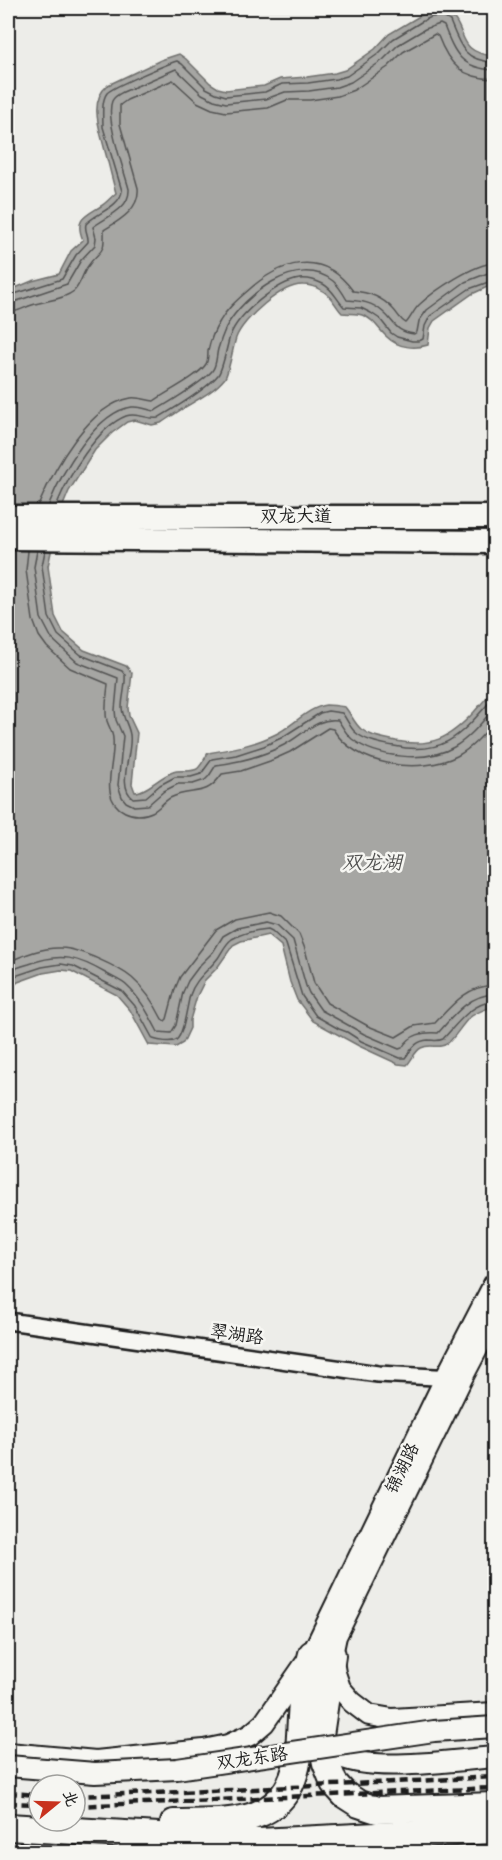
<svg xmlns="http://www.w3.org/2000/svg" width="502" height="1860" viewBox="0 0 502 1860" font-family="Delius,'LXGW WenKai TC',sans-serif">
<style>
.water{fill:#a6a6a3;stroke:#6f6f6d;stroke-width:1.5}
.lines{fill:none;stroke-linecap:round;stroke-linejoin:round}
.shore{stroke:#535352;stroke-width:1.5}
.minor-casing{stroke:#1c1c1c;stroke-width:20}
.tertiary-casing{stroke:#1c1c1c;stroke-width:24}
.secondary-casing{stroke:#1c1c1c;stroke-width:27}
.trunk-casing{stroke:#1c1c1c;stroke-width:30}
.minor{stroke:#f6f6f2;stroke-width:15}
.tertiary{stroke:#f6f6f2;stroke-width:20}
.secondary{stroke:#f6f6f2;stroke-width:22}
.trunk{stroke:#f6f6f2;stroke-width:26}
.rail{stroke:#1c1c1c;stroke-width:4.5;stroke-dasharray:9 4.5;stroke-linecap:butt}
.tertiary-bridge-casing{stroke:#1c1c1c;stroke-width:24;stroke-linecap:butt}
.tertiary-bridge{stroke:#f6f6f2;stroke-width:20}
.labels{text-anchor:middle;stroke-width:5;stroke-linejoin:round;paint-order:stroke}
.street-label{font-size:18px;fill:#1c1c1c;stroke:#f6f6f2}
.water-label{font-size:20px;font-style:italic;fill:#535352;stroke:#f6f6f2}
</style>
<rect width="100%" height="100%" fill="#edede9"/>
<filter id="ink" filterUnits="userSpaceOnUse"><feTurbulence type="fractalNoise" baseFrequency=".0167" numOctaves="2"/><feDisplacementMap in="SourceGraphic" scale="12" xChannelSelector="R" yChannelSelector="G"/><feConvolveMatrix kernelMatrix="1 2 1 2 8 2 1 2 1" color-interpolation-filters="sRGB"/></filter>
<g filter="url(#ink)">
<path class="water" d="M444 10C471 26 452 52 494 56V284L472 294 434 321 430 328 428 345C415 349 398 348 387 337 378 329 374 319 362 315 356 313 348 314 342 313 335 306 331 294 321 290 316 287 308 285 303 285 282 284 243 319 236 338 233 347 229 371 225 378 212 394 192 402 176 413 171 416 166 420 161 423L152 425 135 420 127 422 112 433 95 450 69 491 59 515 48 566 55 616 63 632 84 650 126 666 132 673 128 708 129 716 137 733 132 784 135 792C146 792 159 777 173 772 180 769 190 773 197 769 201 766 205 758 208 753 232 749 254 745 276 734 293 726 307 708 326 705 332 705 339 706 345 707 351 714 354 723 361 729 371 737 384 738 396 741 432 748 450 738 474 712 481 704 489 696 494 687V1006C486 1009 476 1012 469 1018 461 1026 456 1036 448 1043 439 1050 431 1043 421 1048 415 1051 412 1060 407 1065L398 1064 359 1046 313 1021 297 1000 290 982 281 946 268 935 241 941 233 945 217 968 205 980 197 996 190 1020V1028L183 1043 176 1047 149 1045 130 1010 117 995 71 971 61 970 43 973 18 982 8 991V291L32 281 59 274 71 251 83 240C74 219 85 216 101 206 106 203 111 197 116 193 112 179 109 165 105 151 100 130 88 101 108 85L161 60 179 54 186 59 210 83 218 88 226 90 264 86 280 79 307 77 335 73 345 70 375 49 389 34 418 17 430 11Z"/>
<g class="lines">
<g class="shore">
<path d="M8 296 62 279 76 255 88 242C89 235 84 231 86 224 96 213 120 207 122 191L103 127C103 117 101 101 107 93 112 87 167 64 177 61L182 64 206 88 216 93 226 96 265 92 282 84 308 83 336 79 347 76 378 54 393 39 421 22 431 17 442 16 450 21C460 46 464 61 494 62"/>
<path d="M8 304 67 284 81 260 95 245 96 238 93 227C106 217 130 209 129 189 124 170 105 118 112 101 114 96 119 94 123 92L176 69 202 94 214 100 226 103 266 99 285 92 309 91 337 87 351 82 383 60 398 45 425 29 440 24 444 26C455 54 461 68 494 70"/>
<path d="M8 313C19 312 28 305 39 303 50 300 64 299 74 291 81 284 82 274 88 266 100 248 105 257 104 230 120 220 140 209 138 188L120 124V105L127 100 173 80 197 102 212 109 226 112 268 108 287 100H310L338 96 354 90 388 67 403 52 435 34 438 36C449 65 462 78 494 79"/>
<path d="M39 504C54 469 88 405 131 398 138 397 146 400 154 401 166 392 199 376 206 364 208 361 208 355 208 351 210 341 215 329 220 321 226 310 235 302 244 294 278 262 321 246 353 291 368 292 382 297 393 309 398 314 400 320 406 323 411 318 414 309 420 304 435 290 474 264 494 263"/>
<path d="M49 504C61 474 96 411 132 407 140 406 148 410 155 411 171 401 201 384 212 371 217 365 216 356 218 349 220 342 223 334 226 327 244 295 297 253 333 281 339 286 343 293 347 300 361 301 372 302 383 312 396 323 394 331 414 334L417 332 419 321 427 310 465 282 488 273 494 272"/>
<path d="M57 504C68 477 97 427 126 416 138 412 147 420 158 418 175 408 206 390 218 375 223 369 227 345 230 336 238 314 277 282 300 279 307 278 317 281 323 284 333 289 336 299 344 307L361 308 371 313 380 319 391 333 397 337 412 341H419L423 339 425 326 430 316 469 289 494 280"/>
<path d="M28 551 26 570 33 620 39 636 47 647 70 668 108 684C107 697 104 709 107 721 109 727 113 733 113 739 116 761 97 799 125 812 133 816 144 816 152 812 159 809 163 802 170 798 193 786 204 800 222 774L241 771 270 761 290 752 328 728 333 729C355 766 420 775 457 756 472 748 484 734 494 722"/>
<path d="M37 551 34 567 41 618 52 639 77 662 118 678 115 710 116 720 123 736 118 785 122 797 126 802 134 806 148 805 164 791 178 784H193L205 780 209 776 216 765C240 762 263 756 284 745 302 736 316 717 338 720 342 726 346 734 352 739 376 758 427 763 454 747 470 738 482 722 494 708"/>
<path d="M45 551 42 566 49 617 58 635 81 655 122 671 125 675C126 686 122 697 122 708 123 719 129 726 130 735 133 752 116 786 133 798L146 797 160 785 175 777H191L201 774 212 759 236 755 264 746 281 738 320 713 328 711 342 713C347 719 349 726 355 732 365 741 381 744 394 746 446 757 462 733 494 697"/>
<path d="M8 962C24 955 43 947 61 948 78 948 119 967 132 978 145 989 155 1005 162 1019L165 1021 167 1019 175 989 180 977 216 930 235 919 269 912 281 916 299 934 305 949 314 983 327 1003 368 1026 396 1037 414 1026 435 1023C452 1005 467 986 494 985"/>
<path d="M8 973C14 968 21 966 29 964 61 952 78 957 107 974 114 978 122 981 127 986 141 999 149 1015 158 1032L171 1033 176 1025 183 992 188 981 200 965 213 952 223 936 237 928 266 922 277 925 293 940 306 986 309 993 321 1010 364 1034 399 1049 402 1048C410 1034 423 1032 438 1033 454 1015 469 995 494 994"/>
<path d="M8 984 15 976 42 967 61 964 73 966 122 991 135 1006 153 1039C159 1041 171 1043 176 1040 184 1035 187 1005 190 995 195 979 208 971 218 958 222 952 226 943 232 939 242 933 257 930 268 929L272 931 286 944 302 996 316 1016 339 1029 347 1032 361 1041 400 1058H405C412 1049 415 1041 428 1040 434 1040 437 1042 443 1039 458 1023 470 1004 494 1001"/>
</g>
<defs>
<path id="minor" d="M8 1321 378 1374 454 1378"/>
<g id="tertiary">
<path d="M494 1317 462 1378 336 1636 332 1655 335 1673 340 1688 352 1702 369 1715 392 1719 494 1713"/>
<path d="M321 1736C325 1741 330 1750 336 1754 365 1774 458 1760 494 1757"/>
<path d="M8 1753 96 1761 204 1750 228 1745 250 1735 264 1723 312 1654 446 1377 494 1284"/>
</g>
<g id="secondary">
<path d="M8 517H494"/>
<path d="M8 538 494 542"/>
</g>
<g id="trunk">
<path d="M332 1655 320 1735 326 1763 334 1783 345 1795 359 1804 377 1810 494 1806"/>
<path d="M174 1823C199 1822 233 1824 256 1815 305 1796 298 1746 302 1703 304 1686 308 1670 312 1654"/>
<path d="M8 1827 259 1842 494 1830"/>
</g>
</defs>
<use href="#minor" class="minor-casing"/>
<use href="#tertiary" class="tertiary-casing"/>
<use href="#secondary" class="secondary-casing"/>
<use href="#trunk" class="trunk-casing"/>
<use href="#minor" class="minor"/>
<use href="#tertiary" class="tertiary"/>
<use href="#secondary" class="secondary"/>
<use href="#trunk" class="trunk"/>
<g class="rail">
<path d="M8 1793 39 1795"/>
<path d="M75 1796 233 1790 494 1777"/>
<path d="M8 1803 39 1804"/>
<path d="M75 1806 494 1788"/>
</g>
<defs>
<path id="tertiary-bridge" d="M8 1766 95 1773 177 1769 434 1731 494 1727"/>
</defs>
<use href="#tertiary-bridge" class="tertiary-bridge-casing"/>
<use href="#tertiary-bridge" class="tertiary-bridge"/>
</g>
</g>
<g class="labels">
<g class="street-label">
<text x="296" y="522">双龙大道</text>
<text transform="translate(237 1334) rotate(8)" y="6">翠湖路</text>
<text transform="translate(402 1468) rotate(-64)" y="6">锦湖路</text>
<text transform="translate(252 1758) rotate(-8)" y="6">双龙东路</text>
</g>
<g class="water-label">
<text x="372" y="869">双龙湖</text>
</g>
</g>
<rect width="502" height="1860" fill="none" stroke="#f6f6f2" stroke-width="30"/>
<rect x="15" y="15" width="472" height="1830" fill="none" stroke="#1c1c1c" stroke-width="2" filter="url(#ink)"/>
<g transform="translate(57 1803) rotate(71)"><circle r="28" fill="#f6f6f2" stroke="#9f9f9c" stroke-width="1.5"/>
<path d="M0-4.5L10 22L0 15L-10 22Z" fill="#c8321e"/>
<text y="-9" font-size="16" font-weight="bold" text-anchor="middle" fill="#1c1c1c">北</text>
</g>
</svg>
